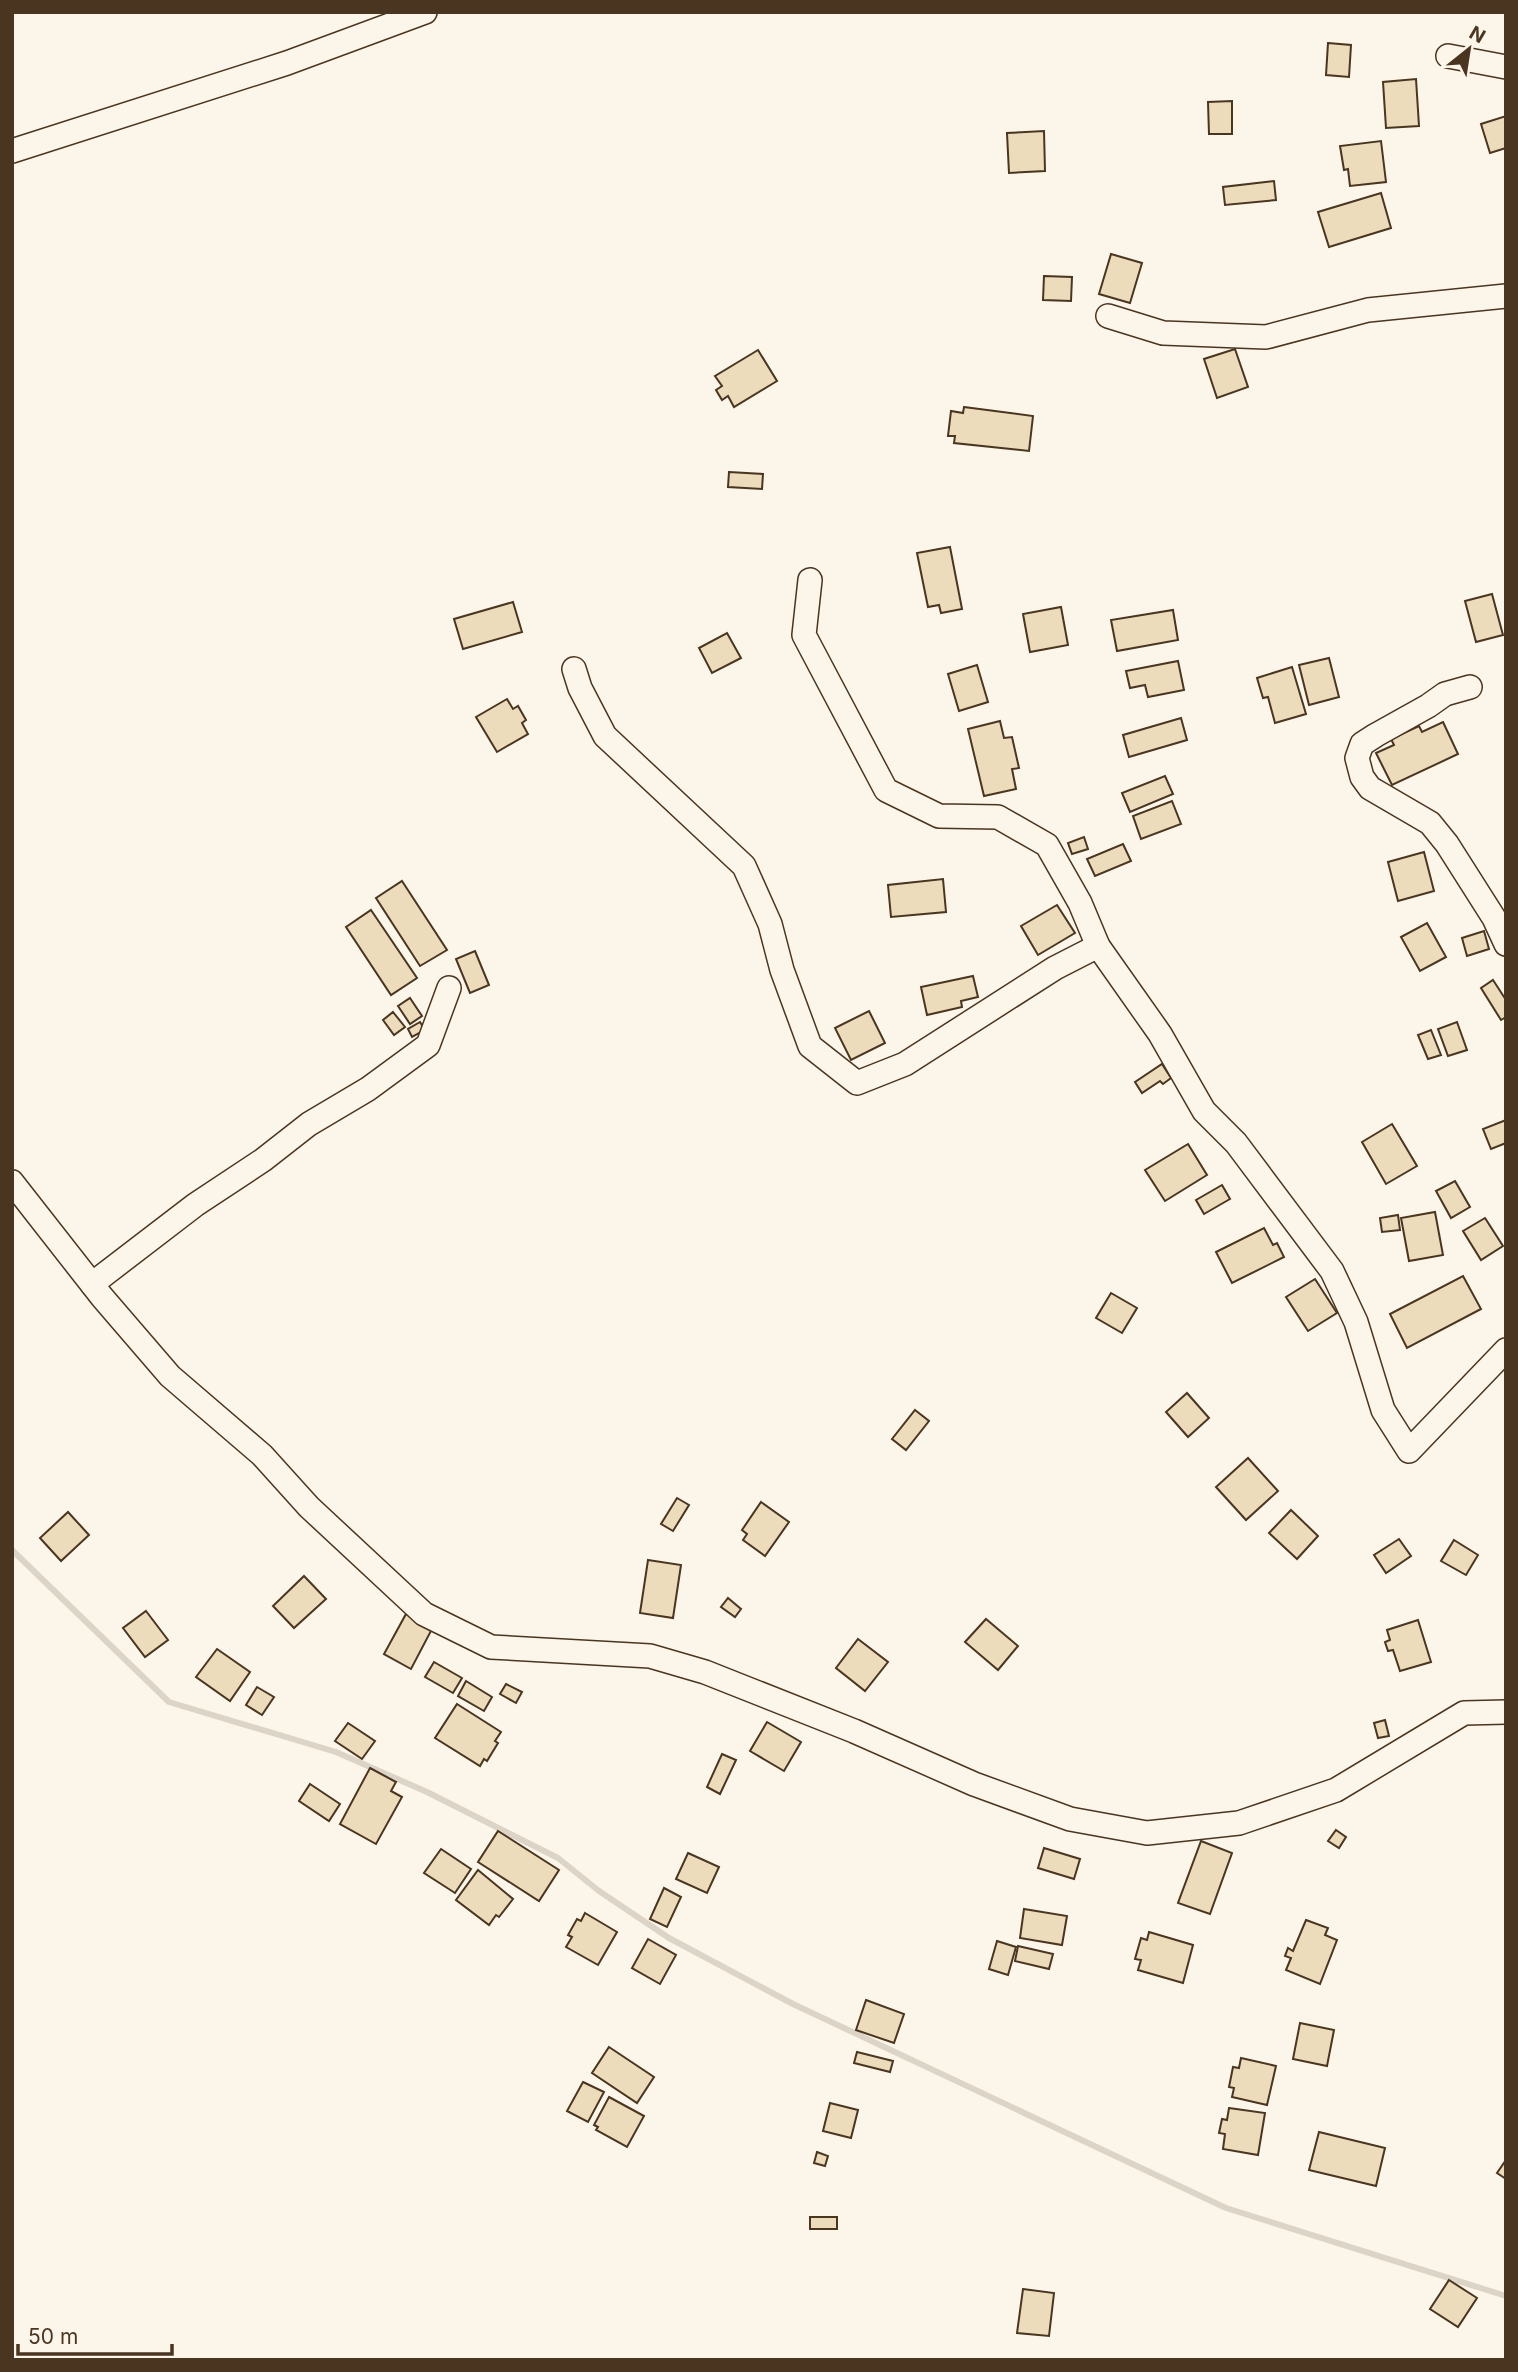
<svg xmlns="http://www.w3.org/2000/svg" width="1518" height="2372" viewBox="0 0 1518 2372" font-family="Inter,sans-serif">
<style>
.lines{fill:none;stroke-linecap:round;stroke-linejoin:round}
.stream{stroke:#dcd4c6;stroke-width:6}
.building{fill:#ecdcbc;stroke:#4a3520;stroke-width:2}
.minor-casing{stroke:#4a3520;stroke-width:26}
.minor{stroke:#fbf6e9;stroke-width:23}
</style>
<rect width="100%" height="100%" fill="#fbf6e9"/>
<g class="lines">
<path class="stream" d="M12 1550 169 1702 336 1752 427 1792 558 1858 599 1891 669 1938 793 2004 1226 2208 1506 2296"/>
</g>
<g class="building">
<path d="M1328 43 1351 45 1349 77 1326 75Z"/>
<path d="M1416 79 1419 126 1386 128 1383 82Z"/>
<path d="M1232 101V134H1209L1208 102Z"/>
<path d="M1506 116V148L1490 153 1481 124Z"/>
<path d="M1044 131 1045 171 1009 173 1007 133Z"/>
<path d="M1381 141 1386 182 1350 186 1348 169 1344 170 1340 146Z"/>
<path d="M1274 181 1276 200 1225 205 1223 187Z"/>
<path d="M1381 193 1391 228 1329 247 1318 212Z"/>
<path d="M1111 254 1142 263 1130 303 1099 294Z"/>
<path d="M1044 276 1072 277 1071 301 1043 300Z"/>
<path d="M1235 349 1248 387 1217 398 1204 359Z"/>
<path d="M758 350 777 381 734 407 728 396 722 400 716 390 722 386 715 376Z"/>
<path d="M964 407 1033 416 1029 451 954 443 955 436H948L951 411 963 413Z"/>
<path d="M729 472 763 474 762 489 728 487Z"/>
<path d="M950 547 962 609 941 613 939 605 928 607 917 553Z"/>
<path d="M1492 594 1503 635 1476 642 1465 601Z"/>
<path d="M513 602 522 632 463 649 454 619Z"/>
<path d="M1061 607 1068 645 1030 652 1023 614Z"/>
<path d="M1173 610 1178 640 1117 651 1111 620Z"/>
<path d="M727 633 741 658 712 673 699 648Z"/>
<path d="M1329 658 1339 697 1309 705 1299 665Z"/>
<path d="M1178 661 1184 690 1148 697 1145 685 1130 688 1126 671Z"/>
<path d="M977 665 988 702 959 711 948 674Z"/>
<path d="M1292 667 1306 714 1275 723 1268 697 1263 698 1257 678Z"/>
<path d="M507 699 513 709 518 706 526 720 522 723 528 734 497 752 476 717Z"/>
<path d="M1181 718 1187 740 1129 757 1123 735Z"/>
<path d="M1000 721 1004 738 1012 737 1019 768 1012 769 1016 789 984 796 968 729Z"/>
<path d="M1443 722 1458 754 1392 785 1376 753 1394 745 1391 739 1419 726 1422 732Z"/>
<path d="M1165 776 1173 794 1130 812 1122 793Z"/>
<path d="M1172 801 1181 824 1141 839 1133 816Z"/>
<path d="M1084 837 1088 849 1072 854 1068 843Z"/>
<path d="M1123 844 1131 861 1095 876 1087 859Z"/>
<path d="M1424 852 1434 891 1398 901 1388 862Z"/>
<path d="M943 879 946 912 891 917 888 885Z"/>
<path d="M402 881 447 950 420 966 376 898Z"/>
<path d="M1057 905 1075 933 1038 955 1021 926Z"/>
<path d="M371 910 417 978 391 995 346 927Z"/>
<path d="M1427 923 1446 957 1420 971 1401 937Z"/>
<path d="M1484 931 1489 949 1467 956 1462 938Z"/>
<path d="M475 951 489 985 470 993 456 959Z"/>
<path d="M973 976 978 997 961 1001 962 1007 927 1015 921 987Z"/>
<path d="M1493 980 1506 1000V1017L1501 1020 1481 988Z"/>
<path d="M410 998 422 1016 410 1024 398 1006Z"/>
<path d="M869 1011 885 1043 851 1060 835 1028Z"/>
<path d="M393 1012 405 1027 394 1035 383 1020Z"/>
<path d="M420 1022 425 1030 412 1037 408 1029Z"/>
<path d="M1457 1022 1467 1050 1448 1056 1438 1029Z"/>
<path d="M1431 1030 1441 1055 1428 1059 1418 1035Z"/>
<path d="M1162 1064 1171 1078 1163 1084 1160 1081 1142 1093 1135 1082Z"/>
<path d="M1506 1120V1143L1491 1149 1483 1129Z"/>
<path d="M1392 1124 1417 1166 1386 1184 1362 1142Z"/>
<path d="M1188 1144 1207 1175 1165 1201 1145 1170Z"/>
<path d="M1455 1181 1470 1207 1451 1218 1436 1191Z"/>
<path d="M1222 1185 1230 1199 1204 1214 1196 1200Z"/>
<path d="M1435 1212 1443 1255 1409 1261 1401 1218Z"/>
<path d="M1398 1215 1400 1230 1382 1232 1380 1218Z"/>
<path d="M1485 1218 1503 1246 1481 1260 1463 1231Z"/>
<path d="M1264 1228 1273 1245 1277 1243 1284 1257 1232 1283 1216 1252Z"/>
<path d="M1463 1276 1481 1309 1407 1348 1390 1314Z"/>
<path d="M1315 1279 1337 1313 1308 1331 1286 1297Z"/>
<path d="M1111 1293 1137 1308 1122 1333 1096 1318Z"/>
<path d="M1187 1393 1209 1418 1188 1437 1166 1412Z"/>
<path d="M915 1410 929 1421 906 1450 892 1439Z"/>
<path d="M1248 1458 1278 1491 1246 1520 1216 1487Z"/>
<path d="M677 1498 689 1505 673 1531 661 1524Z"/>
<path d="M761 1502 789 1522 765 1556 743 1540 747 1534 742 1530Z"/>
<path d="M1291 1510 1318 1536 1297 1559 1269 1533Z"/>
<path d="M68 1512 89 1535 61 1561 40 1538Z"/>
<path d="M1399 1539 1411 1556 1386 1573 1374 1555Z"/>
<path d="M1454 1540 1478 1555 1466 1575 1441 1561Z"/>
<path d="M648 1560 681 1565 673 1618 640 1613Z"/>
<path d="M304 1576 326 1599 294 1628 273 1606Z"/>
<path d="M728 1598 741 1609 735 1617 721 1607Z"/>
<path d="M146 1611 168 1640 145 1657 123 1628Z"/>
<path d="M406 1614 432 1629 411 1669 384 1654Z"/>
<path d="M986 1619 1018 1646 998 1670 965 1642Z"/>
<path d="M1418 1620 1431 1662 1400 1671 1393 1650 1388 1651 1385 1642 1390 1640 1387 1630Z"/>
<path d="M858 1639 888 1662 865 1691 836 1668Z"/>
<path d="M217 1649 250 1672 230 1701 196 1677Z"/>
<path d="M434 1662 462 1678 453 1693 425 1677Z"/>
<path d="M466 1681 492 1697 484 1711 458 1696Z"/>
<path d="M506 1684 522 1692 516 1703 500 1694Z"/>
<path d="M257 1687 274 1697 262 1715 246 1705Z"/>
<path d="M457 1704 501 1732 495 1741 498 1743 487 1761 484 1759 480 1766 435 1738Z"/>
<path d="M1385 1720 1389 1736 1378 1738 1374 1723Z"/>
<path d="M767 1722 801 1742 784 1771 750 1751Z"/>
<path d="M348 1723 375 1741 362 1759 335 1741Z"/>
<path d="M722 1754 736 1760 720 1794 707 1787Z"/>
<path d="M370 1768 396 1782 391 1791 402 1797 376 1844 340 1824Z"/>
<path d="M310 1784 340 1804 329 1821 299 1801Z"/>
<path d="M1336 1830 1346 1837 1339 1848 1328 1841Z"/>
<path d="M498 1831 559 1870 539 1901 478 1862Z"/>
<path d="M1201 1841 1232 1853 1210 1914 1178 1903Z"/>
<path d="M1044 1848 1080 1859 1074 1879 1038 1868Z"/>
<path d="M441 1849 471 1869 455 1893 424 1873Z"/>
<path d="M688 1853 719 1867 707 1893 676 1879Z"/>
<path d="M478 1870 513 1899 499 1917 496 1915 489 1925 456 1900Z"/>
<path d="M664 1888 681 1897 667 1927 650 1919Z"/>
<path d="M1024 1909 1067 1916 1062 1945 1020 1938Z"/>
<path d="M585 1913 617 1932 598 1965 566 1947 572 1937 568 1935 577 1919 581 1921Z"/>
<path d="M1306 1920 1328 1928 1325 1935 1337 1940 1320 1984 1286 1970 1291 1958 1285 1956 1288 1948 1293 1951Z"/>
<path d="M1149 1932 1193 1945 1183 1983 1138 1970 1141 1960 1135 1959 1141 1938 1147 1940Z"/>
<path d="M648 1939 676 1955 660 1984 632 1968Z"/>
<path d="M997 1941 1016 1947 1008 1975 989 1969Z"/>
<path d="M1018 1946 1053 1954 1049 1969 1015 1961Z"/>
<path d="M866 2000 904 2014 894 2043 856 2030Z"/>
<path d="M1300 2023 1334 2030 1327 2066 1293 2059Z"/>
<path d="M609 2047 654 2077 637 2103 592 2073Z"/>
<path d="M857 2052 893 2061 890 2072 854 2063Z"/>
<path d="M1241 2058 1276 2066 1267 2105 1232 2097 1234 2088 1229 2087 1233 2067 1239 2068Z"/>
<path d="M583 2082 604 2092 588 2122 567 2111Z"/>
<path d="M609 2097 644 2116 627 2147 596 2130 598 2127 594 2125Z"/>
<path d="M830 2103 858 2110 851 2138 823 2131Z"/>
<path d="M1229 2108 1265 2113 1258 2155 1223 2149 1225 2134 1219 2133 1222 2119 1227 2120Z"/>
<path d="M1319 2132 1385 2148 1376 2186 1309 2170Z"/>
<path d="M817 2152 828 2156 825 2166 814 2163Z"/>
<path d="M1506 2160V2179L1497 2173Z"/>
<rect x="810" y="2217" width="27" height="12"/>
<path d="M1449 2280 1477 2298 1458 2327 1430 2309Z"/>
<path d="M1023 2289 1054 2293 1049 2336 1017 2333Z"/>
</g>
<g class="lines">
<defs>
<g id="minor">
<path d="M1448 56 1506 67"/>
<path d="M12 151 287 63 425 12"/>
<path d="M1108 316 1163 333 1266 337 1368 310 1506 296"/>
<path d="M810 580 804 635 886 790 939 816 998 817 1047 845 1080 903 1098 946 1160 1034 1204 1111 1236 1143 1332 1271 1356 1322 1383 1410 1409 1451 1506 1350"/>
<path d="M574 669 580 688 605 736 744 866 770 924 782 970 810 1046 857 1083 905 1064 1055 968 1098 946"/>
<path d="M1470 687 1445 694 1428 706 1376 735 1362 744 1357 758 1362 777 1370 788 1430 823 1447 844 1494 918 1506 944"/>
<path d="M12 1182 102 1297 170 1376 262 1455 309 1507 424 1614 491 1647 650 1656 705 1672 854 1731 974 1784 1070 1819 1147 1833 1239 1823 1336 1790 1464 1713 1506 1712"/>
<path d="M92 1284 195 1205 263 1160 309 1124 368 1089 428 1045 449 988"/>
</g>
</defs>
<use href="#minor" class="minor-casing"/>
<use href="#minor" class="minor"/>
</g>
<rect width="1518" height="2372" fill="none" stroke="#4a3520" stroke-width="28"/>
<g transform="translate(1469 49) rotate(30)" stroke="#fbf6e9" stroke-width="5" paint-order="stroke">
<path d="M0-5L12 26L0 18L-12 26Z" fill="#4a3520"/>
<text y="-10" font-size="19" font-weight="bold" text-anchor="middle" fill="#4a3520">N</text>
</g>
<path d="M18 2344v10h154v-10" fill="none" stroke="#4a3520" stroke-width="3.5"/>
<text x="28" y="2344" font-size="21" fill="#4a3520" stroke="#fbf6e9" stroke-width="5" paint-order="stroke">50 m</text>
</svg>
